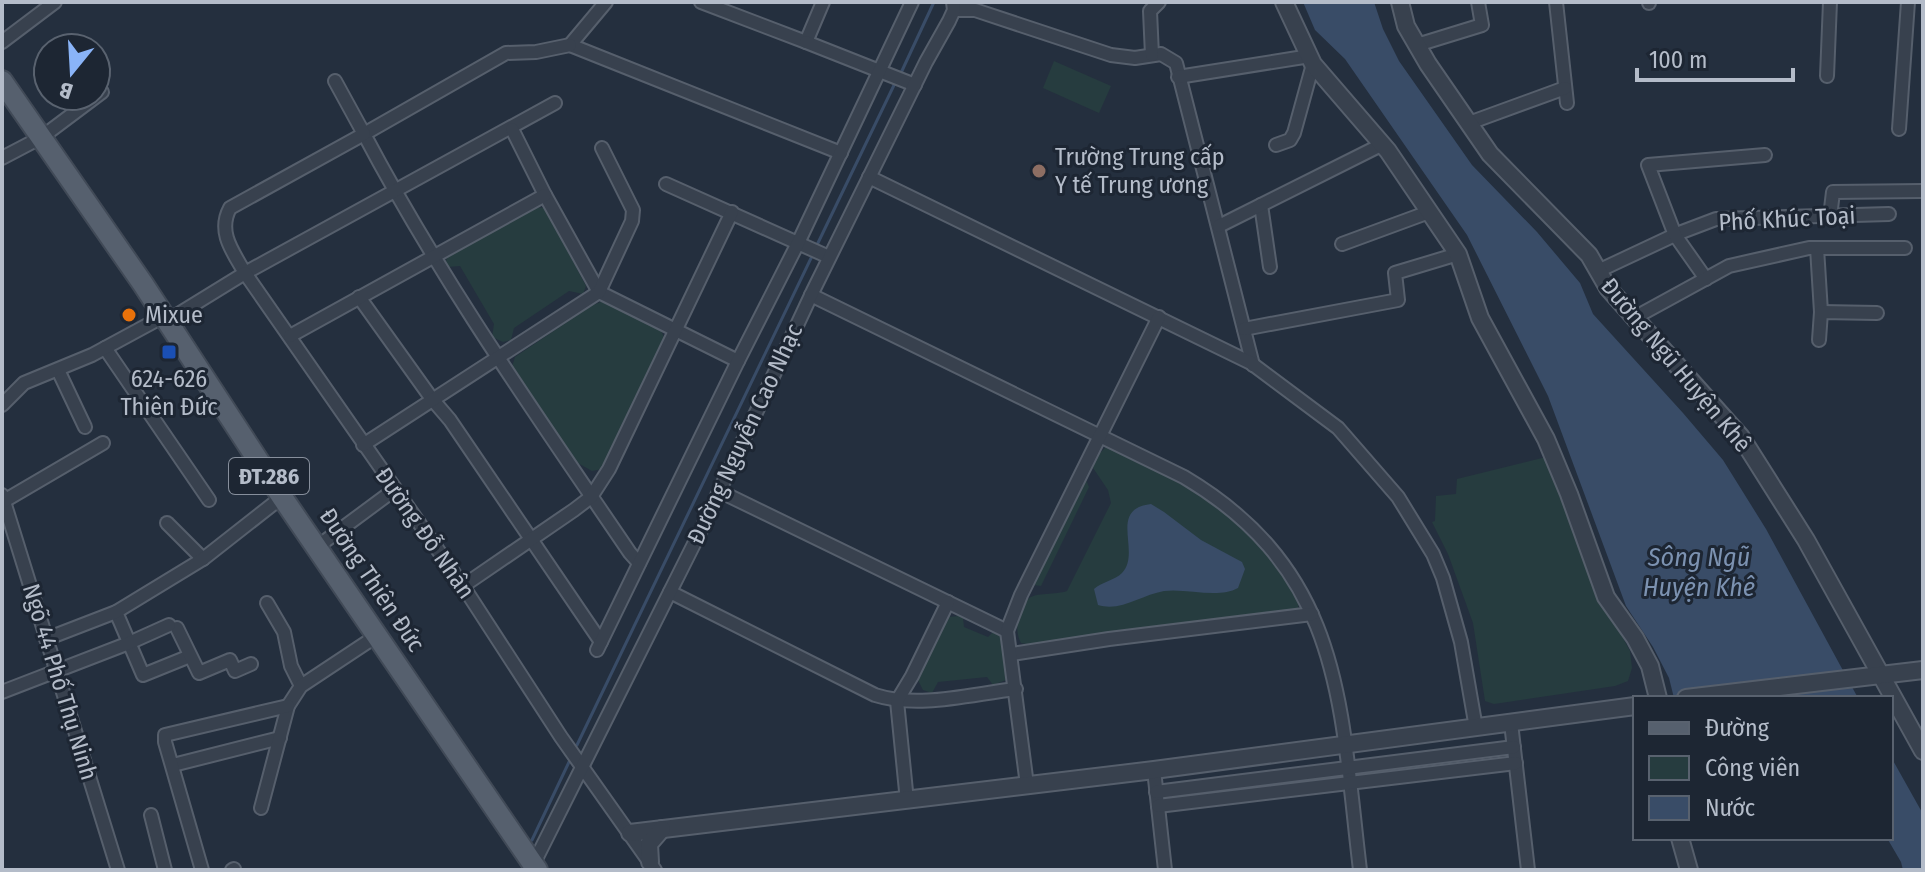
<svg xmlns="http://www.w3.org/2000/svg" width="1925" height="872" viewBox="0 0 1925 872" font-family="'Fira Sans Condensed',sans-serif">
<style>
.green{fill:#263c3f}
.water{fill:#394c67}
.lines{fill:none;stroke-linecap:round;stroke-linejoin:round}
.stream{stroke:#394c67;stroke-width:3}
.minor-casing{stroke:#565f6c;stroke-width:16}
.tertiary-casing{stroke:#565f6c;stroke-width:20}
.primary-casing{stroke:#414a57;stroke-width:24}
.minor{stroke:#38414e;stroke-width:12}
.tertiary{stroke:#38414e;stroke-width:16}
.primary{stroke:#56606e;stroke-width:20}
.education-dot{fill:#8d6e63;stroke:#1d2633;stroke-width:3}
.food-dot{fill:#e8710a;stroke:#1d2633;stroke-width:3}
.transit-dot{fill:#1a4fb4;stroke:#1d2633;stroke-width:3}
.labels{text-anchor:middle;stroke-width:6;stroke-linejoin:round;paint-order:stroke}
.shield{fill:#1d2633;stroke:#878f9c;stroke-width:2}
.shield-label{font-size:22px;font-weight:bold;fill:#b4bcc9}
.poi-label{font-size:24px;fill:#b4bcc9;stroke:#1d2633;text-anchor:start}
.street-label{font-size:24px;fill:#b4bcc9;stroke:#1d2633}
.water-label{font-size:26px;font-style:italic;fill:#7c92b1;stroke:#1d2633}
</style>
<rect width="100%" height="100%" fill="#242f3e"/>
<g class="green">
<path d="M1054 61 1111 86 1099 113 1043 88Z"/>
<path d="M534 207 545 208 586 286 583 294 569 291 514 328 511 340 503 342 492 337 494 324 460 266 448 267 446 261 449 253Z"/>
<path d="M603 301 660 329 665 339 602 469 592 471 576 462 512 367 515 357 591 306Z"/>
<path d="M1106 447 1179 481 1246 528 1275 561 1299 599 1298 608 1269 615 1027 644 1021 643C1014 631 1017 609 1028 599 1036 592 1056 595 1067 591L1111 503 1108 490 1093 468 1095 458Z"/>
<path d="M1546 457 1601 597 1630 651 1632 668 1628 681 1615 686 1494 704 1485 701 1473 623 1448 554 1432 522 1435 521 1436 496 1456 494 1457 479Z"/>
<path d="M1086 480 1089 487 1041 586 1034 585Z"/>
<path d="M959 616 963 618 964 627 988 637 994 631 1004 639 1006 680 993 685 987 677 938 682 932 693 923 690 918 680 921 670 949 617Z"/>
</g>
<g class="water">
<path d="M1303 2H1374L1383 29 1399 61 1472 165 1537 232 1580 283 1593 314 1683 413 1723 460 1766 529 1858 698H1674L1669 678 1653 647 1626 606 1548 396 1467 235 1345 59 1315 30Z"/>
<path d="M1151 504 1164 512 1201 540 1242 562 1245 569 1238 588C1218 599 1187 588 1164 591 1141 595 1121 612 1098 605L1094 589C1102 582 1115 580 1122 573 1142 552 1107 509 1151 504Z"/>
<path d="M1891 757 1923 814V870H1903L1901 862 1887 838H1891Z"/>
</g>
<g class="lines">
<g class="stream">
<path d="M900 75 934 2"/>
<path d="M816 247 896 81"/>
<path d="M577 745 813 254"/>
<path d="M532 840 569 762"/>
</g>
<defs>
<g id="minor">
<path d="M606 2 570 45 841 153"/>
<path d="M701 2 806 42 823 2"/>
<path d="M1556 2 1567 103"/>
<path d="M1649 2V3"/>
<path d="M954 10H975L1111 55 1135 58 1161 54 1176 63 1253 365"/>
<path d="M2 42 55 2"/>
<path d="M806 42 915 85"/>
<path d="M570 45 536 52 506 53 364 134C441 280 537 416 630 553L639 563"/>
<path d="M1417 45 1482 25 1478 2"/>
<path d="M1152 55 1150 11 1159 2"/>
<path d="M1827 76 1830 2"/>
<path d="M1178 77 1310 56"/>
<path d="M335 81 364 134 230 208C217 232 233 252 245 273L555 103"/>
<path d="M1469 123 1565 88"/>
<path d="M512 129 545 195 599 292 738 361"/>
<path d="M1899 129 1908 2"/>
<path d="M1276 145 1290 140 1294 133 1313 64"/>
<path d="M2 158 42 137 102 92"/>
<path d="M869 177 1251 363 1338 428 1398 497 1433 554 1443 578 1461 642 1476 728"/>
<path d="M666 184 829 257"/>
<path d="M1261 205 1270 267"/>
<path d="M1830 217 1833 192 1923 191"/>
<path d="M1219 226 1383 144"/>
<path d="M1342 244 1429 212"/>
<path d="M1817 248 1821 312"/>
<path d="M1598 271 1679 233 1716 219 1889 214"/>
<path d="M1706 279 1675 235 1648 165 1765 155"/>
<path d="M811 295 1184 477C1344 572 1340 705 1360 870"/>
<path d="M359 297 432 399 450 420 601 642"/>
<path d="M1634 318 1729 266 1809 248H1905"/>
<path d="M167 321 245 273 463 586 561 737 655 870"/>
<path d="M1244 329 1398 300 1395 273 1458 254"/>
<path d="M290 336 545 195"/>
<path d="M1819 340 1821 312 1877 313"/>
<path d="M105 348 209 500"/>
<path d="M58 370 85 427"/>
<path d="M2 405 24 383 92 355 164 316"/>
<path d="M363 445 599 292 632 221 633 210 602 148"/>
<path d="M719 491 1007 631"/>
<path d="M2 495 118 870"/>
<path d="M4 501 103 443"/>
<path d="M167 523 203 559"/>
<path d="M317 547 394 490"/>
<path d="M463 586 574 510 591 497 609 469 732 212"/>
<path d="M670 592 875 695C919 709 971 694 1016 689"/>
<path d="M267 603 284 632 291 666 301 686"/>
<path d="M116 612 143 675 190 656"/>
<path d="M177 628 199 673 230 660 235 671 251 664"/>
<path d="M46 639 116 612 203 559 282 497"/>
<path d="M597 650 738 361 798 243 912 2"/>
<path d="M1012 654 1109 639 1312 614"/>
<path d="M2 692 129 643 169 625"/>
<path d="M1511 723 1528 870"/>
<path d="M173 765 280 738"/>
<path d="M1154 770 1165 870"/>
<path d="M1027 785 1007 631 1021 595 1159 317"/>
<path d="M1156 792 1514 747"/>
<path d="M907 801 897 701 912 676 948 602"/>
<path d="M1158 806 1516 763"/>
<path d="M261 808 288 706 301 686 378 635"/>
<path d="M151 815 165 870"/>
<path d="M533 865 701 530 813 291 926 62 949 21 954 10 953 2"/>
<path d="M202 870 165 742V735L288 706"/>
<path d="M232 870 234 869"/>
</g>
<g id="tertiary">
<path d="M1284 2 1313 64 1388 151 1458 254 1480 318 1546 439 1569 494 1606 597 1635 638 1650 666 1658 698"/>
<path d="M1400 2 1406 26 1428 64 1490 154 1589 255 1608 288 1741 437 1806 540 1923 751"/>
<path d="M1686 698 1923 670"/>
<path d="M630 833 1154 770 1635 706"/>
<path d="M1680 838 1689 870"/>
<path d="M650 862 649 844 662 829"/>
</g>
<path id="primary" d="M2 81 143 284 282 497 537 870"/>
</defs>
<use href="#minor" class="minor-casing"/>
<use href="#tertiary" class="tertiary-casing"/>
<use href="#primary" class="primary-casing"/>
<use href="#minor" class="minor"/>
<use href="#tertiary" class="tertiary"/>
<use href="#primary" class="primary"/>
</g>
<circle class="education-dot" cx="1039" cy="171" r="8"/>
<circle class="food-dot" cx="129" cy="315" r="8"/>
<rect class="transit-dot" x="161" y="344" width="16" height="16" rx="4"/>
<g class="labels">
<rect class="shield" x="229" y="458" width="80" height="36" rx="6"/>
<g class="shield-label">
<text x="269" y="484">ĐT.286</text>
</g>
<g class="poi-label">
<text x="1055" y="165">Trường Trung cấp<tspan x="1055" dy="28">Y tế Trung ương</tspan></text>
<text x="145" y="323">Mixue</text>
<text x="169" y="387" text-anchor="middle">624-626<tspan x="169" dy="28">Thiên Đức</tspan></text>
</g>
<g class="street-label">
<text transform="translate(1787 219) rotate(-3)" y="8">Phố Khúc Toại</text>
<text transform="translate(1676 365) rotate(50)" y="8">Đường Ngũ Huyện Khê</text>
<text transform="translate(745 434) rotate(-65)" y="8">Đường Nguyễn Cao Nhạc</text>
<text transform="translate(425 533) rotate(55)" y="8">Đường Đỗ Nhân</text>
<text transform="translate(372 580) rotate(56)" y="8">Đường Thiên Đức</text>
<text transform="translate(60 682) rotate(73)" y="8">Ngõ 44 Phố Thụ Ninh</text>
</g>
<g class="water-label">
<text x="1699" y="566">Sông Ngũ<tspan x="1699" dy="30">Huyện Khê</tspan></text>
</g>
</g>
<rect width="1925" height="872" fill="none" stroke="#b4bcc9" stroke-width="8"/>
<rect x="1633" y="696" width="260" height="144" fill="#1d2633" stroke="#59626f" stroke-width="2"/>
<rect x="1649" y="722" width="40" height="12" fill="#56606e" stroke="#59626f" stroke-width="2"/>
<text x="1705" y="736" font-size="24" fill="#b4bcc9">Đường</text>
<rect x="1649" y="756" width="40" height="24" fill="#263c3f" stroke="#59626f" stroke-width="2"/>
<text x="1705" y="776" font-size="24" fill="#b4bcc9">Công viên</text>
<rect x="1649" y="796" width="40" height="24" fill="#394c67" stroke="#59626f" stroke-width="2"/>
<text x="1705" y="816" font-size="24" fill="#b4bcc9">Nước</text>
<g transform="translate(72 72) rotate(198)"><circle r="38" fill="#1d2633" stroke="#59626f" stroke-width="2"/>
<path d="M0-6L14 30L0 20L-14 30Z" fill="#8ab4f8"/>
<text y="-12" font-size="22" font-weight="bold" text-anchor="middle" fill="#b4bcc9">B</text>
</g>
<path d="M1637 68v12h156v-12" fill="none" stroke="#b4bcc9" stroke-width="4"/>
<text x="1649" y="68" font-size="24" fill="#b4bcc9" stroke="#1d2633" stroke-width="6" paint-order="stroke">100 m</text>
</svg>
